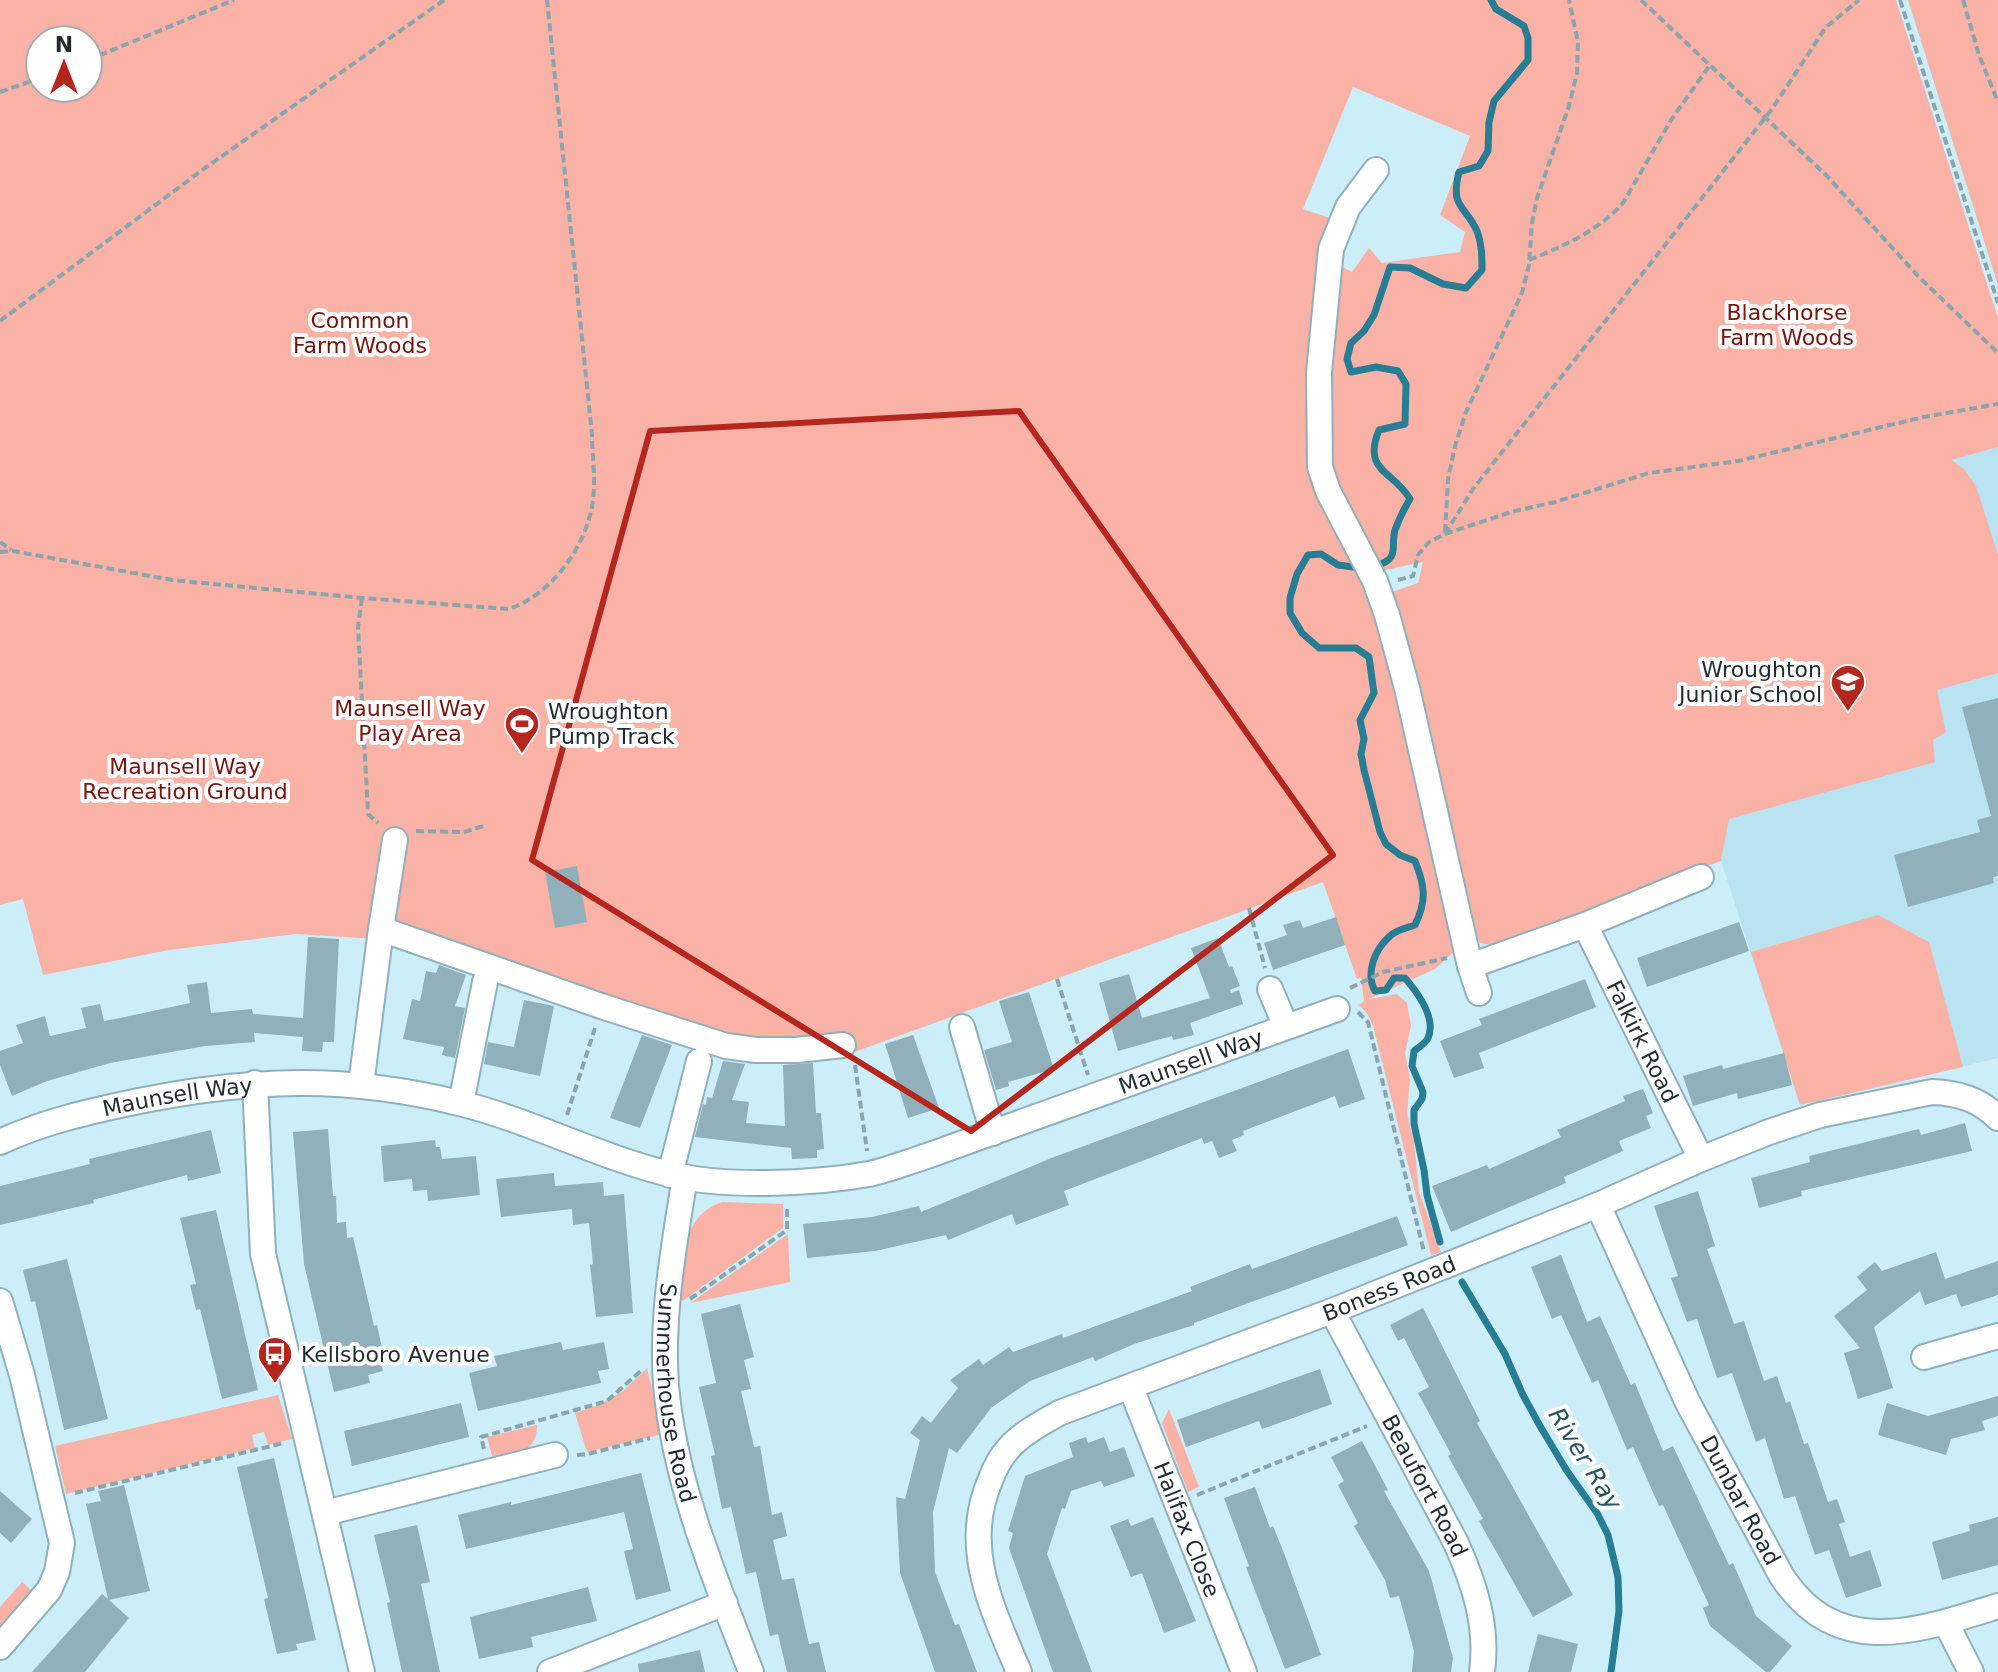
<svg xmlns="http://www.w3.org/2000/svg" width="1998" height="1672" viewBox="0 0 1998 1672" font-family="'DejaVu Sans',sans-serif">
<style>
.built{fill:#b9e3f1}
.green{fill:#fab2a6;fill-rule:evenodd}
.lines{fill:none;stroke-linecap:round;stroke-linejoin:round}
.stream{stroke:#277d94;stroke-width:7}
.building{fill:#90b0bb}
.minor-casing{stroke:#90b1bb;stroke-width:28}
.path{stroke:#8ba5ad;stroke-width:4;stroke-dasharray:8 4;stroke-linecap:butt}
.minor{stroke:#fff;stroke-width:24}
.marked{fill:none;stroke:#b5261e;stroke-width:6;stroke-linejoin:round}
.labels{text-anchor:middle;stroke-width:8;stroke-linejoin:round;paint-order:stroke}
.park-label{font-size:22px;fill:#7a130e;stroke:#fff}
.poi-label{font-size:22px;fill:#1f2c30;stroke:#fff;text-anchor:start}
.street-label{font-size:22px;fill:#1f2c30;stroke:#fff}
.water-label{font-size:24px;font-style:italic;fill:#265462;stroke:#fff}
</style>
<rect width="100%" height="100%" fill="#cceef9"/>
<path class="built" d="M1998 440V1058L1800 1105 1721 861 1728 819 1639 516Z"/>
<g class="green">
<path d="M0 0H1896L1998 318V447L1951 460 1964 469 1976 486 1998 555V673L1937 690 1946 732 1933 740 1935 762 1729 819 1721 861 1496 946 1481 943 1473 938 1386 594 1418 583 1423 562 1367 574 1458 948 1435 969 1369 999 1397 994 1407 1003 1411 1026 1405 1053 1410 1079 1407 1114 1414 1142 1419 1192 1441 1252 1431 1255 1373 1026 1368 1015 1359 1005 1364 1001 1361 977 1357 979 1323 882 849 1054 761 1059 379 939 295 934 169 950 43 975 23 899 0 905ZM40 40H88V88H40ZM1353 87 1470 136 1440 215 1465 232 1460 252 1382 263 1369 248 1352 272 1333 262 1345 223 1303 209Z"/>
<path d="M1908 0H1998V285Z"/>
<path d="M1878 915 1929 942 1963 1067 1800 1105 1751 952Z"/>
<path d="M722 1202 783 1204V1228L684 1300 676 1301C682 1263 680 1216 722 1202Z"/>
<path d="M788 1234 790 1282 691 1303 703 1294Z"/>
<path d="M647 1368 663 1434 587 1452 575 1413C613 1401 619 1396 647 1368Z"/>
<path d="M278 1395 292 1439 268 1445 264 1432 252 1435 255 1448 66 1494 55 1446Z"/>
<path d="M1169 1409 1199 1487 1188 1492 1162 1423Z"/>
<path d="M537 1425C537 1453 516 1455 493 1460L487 1437Z"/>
<path d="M22 1582 37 1595 0 1635V1607Z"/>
</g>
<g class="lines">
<g class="stream">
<path d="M1376 566C1401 558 1390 548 1395 530 1399 519 1404 509 1410 499 1393 470 1362 472 1379 430L1405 424 1406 384 1398 371 1376 367 1351 372 1347 359 1351 343 1364 331 1374 315 1390 267 1410 268 1443 284 1466 288 1482 270C1482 257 1482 244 1477 231 1465 205 1450 208 1459 172L1479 166 1488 151 1489 122 1494 101 1528 60V38L1524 26 1496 9 1491 0"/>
<path d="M1360 568 1338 565 1321 554 1308 555 1297 574 1290 598V613L1302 633 1319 648H1356L1369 657 1374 693 1360 720 1364 739 1361 754 1364 770 1380 832 1386 844 1400 855 1415 861C1425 886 1427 900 1415 925 1407 928 1396 930 1390 936 1375 949 1365 973 1375 991L1386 990 1394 978H1405C1417 992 1437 1018 1428 1038 1426 1043 1419 1047 1414 1051L1412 1066 1423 1092 1422 1099 1414 1110V1124L1424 1170 1427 1195 1440 1242"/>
<path d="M1462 1282 1505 1354 1523 1395 1540 1426 1567 1471 1597 1513 1608 1535 1618 1577 1619 1611 1611 1672"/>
</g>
</g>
<g class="building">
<path d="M1998 698V876L1993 877 1994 883 1908 907 1894 855 1980 832 1977 820 1991 816 1962 707Z"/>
<path d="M577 866 587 922 555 928 545 872Z"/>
<path d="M1336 917 1345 945 1273 970 1264 943 1287 935 1283 925 1300 920 1303 928Z"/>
<path d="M1739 922 1749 951 1647 987 1637 958Z"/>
<path d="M308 937 339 939 334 1042H323L322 1052 302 1051 303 1037 254 1033 255 1042 205 1046 110 1063 47 1081 12 1096 0 1065V1051L23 1043 16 1025 45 1016 50 1036 86 1028 81 1008 100 1004 104 1021 120 1018 190 1003 187 985 207 982 211 1013 252 1009 253 1014 303 1018Z"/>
<path d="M1218 938 1229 967 1232 966 1240 986 1230 990 1231 993 1239 990 1243 1004 1190 1023 1194 1035 1173 1040 1172 1036 1118 1051 1099 983 1129 974 1142 1018 1210 998 1191 948Z"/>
<path d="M439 965 466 975 455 1006 465 1008 455 1058 442 1055 444 1047 403 1039 412 999 420 1001 426 971 436 973Z"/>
<path d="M1585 979 1596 1007 1479 1053 1484 1068 1454 1078 1440 1041 1482 1025 1479 1019Z"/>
<path d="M1029 992 1054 1069 1008 1082 1009 1086 996 1090 984 1050 1012 1042 999 1001Z"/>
<path d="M524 1000 554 1006 540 1076 484 1064 488 1042 514 1047Z"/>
<path d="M642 1035 672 1045 640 1128 610 1118Z"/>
<path d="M913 1035 939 1108 908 1118 885 1044Z"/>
<path d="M1348 1049 1365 1099 1339 1108 1335 1096 1243 1131 1244 1135 1232 1140 1237 1151 1219 1158 1212 1141 1204 1144 1202 1138 1064 1191 1069 1205 1016 1225 1012 1214 948 1240 946 1235 875 1251 807 1258 803 1224 872 1217 919 1206 921 1212 1054 1157Z"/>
<path d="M1784 1053 1792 1085 1738 1099 1737 1093 1693 1106 1683 1076 1722 1065 1723 1069Z"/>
<path d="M723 1061 745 1064 732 1100 749 1102 746 1123 785 1126 783 1065 813 1063 816 1113H821L824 1149 817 1150V1158L792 1159 791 1148 695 1137 703 1104 706 1105 707 1097 712 1098Z"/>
<path d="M1643 1089 1653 1113 1646 1116 1651 1128 1619 1141 1623 1151 1564 1177 1566 1183 1451 1232 1432 1186 1487 1165 1489 1169 1561 1137 1557 1130 1625 1101 1623 1096Z"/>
<path d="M1965 1123 1972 1151 1801 1191 1802 1196 1759 1208 1751 1178 1810 1162 1809 1156 1919 1129 1921 1135Z"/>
<path d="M328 1129 333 1196H336L337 1223 346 1222 347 1238 353 1237 374 1326 377 1325 383 1352 379 1353 383 1371 368 1375 370 1383 334 1392 304 1264 293 1132Z"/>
<path d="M211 1130 221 1173 188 1181 187 1175 93 1200 94 1203 0 1225V1186L90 1164 89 1159Z"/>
<path d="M435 1140 436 1147H440L442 1159 476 1156 480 1195 428 1201 427 1190 413 1191 412 1179 384 1182 381 1146Z"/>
<path d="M554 1173 555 1186 603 1182 604 1196 624 1194 633 1313 596 1317 590 1265 593 1264 589 1223 573 1225 572 1209 501 1217 496 1179Z"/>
<path d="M1698 1191 1715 1246 1707 1249 1734 1324 1744 1321 1764 1381 1777 1376 1786 1403 1790 1401 1804 1444 1808 1443 1828 1502 1837 1499 1845 1522 1839 1524 1850 1557 1870 1550 1882 1586 1846 1598 1829 1550 1815 1555 1795 1496 1784 1499 1765 1438 1756 1442 1732 1373 1717 1378 1697 1319 1687 1322 1671 1278 1678 1276 1654 1206Z"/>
<path d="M216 1210 258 1390 222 1399 200 1309 196 1310 190 1285 196 1284 180 1218Z"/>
<path d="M1397 1216 1408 1245 1194 1323V1325L1134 1344 1095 1361 1093 1357 1030 1381 991 1408 957 1453 949 1448 933 1512 935 1572 955 1625 959 1624 977 1672H935L900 1573 896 1497 905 1499 920 1440 910 1433 922 1416 931 1423 958 1388 950 1380 979 1359 983 1365 1009 1347 1013 1352 1062 1334 1063 1338 1192 1291 1190 1287 1250 1264 1252 1269Z"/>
<path d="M1936 1252 1945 1279 1998 1261V1295L1961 1307 1956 1294 1925 1305 1920 1291 1874 1327 1893 1388 1858 1399 1844 1353 1860 1348 1834 1316 1867 1290 1857 1277 1875 1262 1882 1271Z"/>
<path d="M1561 1255 1587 1322 1600 1316 1631 1385 1635 1383 1663 1451 1673 1446 1729 1565 1733 1563 1756 1616 1792 1646 1770 1672H1766L1710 1626 1703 1608 1709 1605 1663 1505 1659 1506 1633 1447 1627 1450 1598 1380 1592 1383 1561 1315 1552 1319 1531 1267Z"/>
<path d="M67 1259 108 1419 64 1430 35 1301 31 1302 23 1270Z"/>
<path d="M740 1304 754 1357 744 1360 751 1389 741 1391 754 1447 760 1446 772 1515 782 1512 787 1536 773 1540 782 1580 794 1578 809 1644 819 1642 826 1672H787L778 1634 770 1636 756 1572 746 1574 731 1507 722 1509 711 1456 715 1455 699 1387 716 1383 701 1314Z"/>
<path d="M1423 1308 1480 1421 1477 1423 1573 1595 1533 1617 1479 1521 1483 1519 1448 1456 1451 1454 1418 1393 1429 1387 1404 1338 1398 1341 1390 1325Z"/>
<path d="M561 1342 563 1350 604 1342 609 1369 598 1371 601 1383 478 1411 469 1373 497 1366 494 1356Z"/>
<path d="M1320 1369 1332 1404 1262 1429 1259 1421 1186 1447 1177 1420Z"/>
<path d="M1998 1396V1416L1982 1421 1985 1430 1951 1439 1946 1455 1878 1435 1887 1403 1928 1416Z"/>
<path d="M461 1403 469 1437 352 1466 344 1431Z"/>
<path d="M1086 1437 1088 1443 1104 1437 1110 1452 1124 1447 1135 1476 1104 1487 1101 1481 1071 1491 1065 1509 1062 1508 1047 1554 1092 1672H1053L1009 1548 1013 1533 1008 1531 1025 1476 1073 1457 1069 1443Z"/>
<path d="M1362 1441 1388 1490 1384 1491 1429 1571 1453 1658 1451 1672H1412L1414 1651 1399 1596 1390 1598 1385 1580 1354 1526 1358 1523 1338 1485 1344 1481 1331 1457Z"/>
<path d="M274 1458 316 1640 296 1644 298 1650 277 1654 264 1599 268 1598 237 1467Z"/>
<path d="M641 1473 671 1591 636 1600 624 1551 633 1549 624 1512 466 1549 458 1515 511 1502V1505Z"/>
<path d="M124 1485 150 1591 109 1600 129 1618 85 1672H32L102 1594 108 1599 86 1504 101 1501 98 1491Z"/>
<path d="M1255 1487 1270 1528 1273 1526 1284 1553 1321 1655 1285 1669 1246 1567 1249 1566 1224 1498Z"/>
<path d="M0 1491 32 1519 11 1543 0 1533Z"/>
<path d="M1153 1517 1196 1621 1164 1633 1142 1573 1131 1577 1110 1526 1128 1519 1131 1526Z"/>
<path d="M1998 1517V1565L1942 1580 1932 1542 1970 1531 1969 1525Z"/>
<path d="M417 1525 430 1582 421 1584 440 1672H402L387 1603 390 1602 374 1535Z"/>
<path d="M588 1587 597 1621 531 1637 533 1647 479 1659 470 1617Z"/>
<path d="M1538 1634 1578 1644 1571 1672H1528Z"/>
<path d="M700 1650 705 1672H639L638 1664Z"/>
</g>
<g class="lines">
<defs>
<g id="minor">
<path d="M1376 170 1348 207 1331 249 1319 372 1320 467 1328 491 1375 581 1387 615 1407 688 1470 966"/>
<path id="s1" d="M1585 925 1701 1159"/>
<path d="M381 929 395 840"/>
<path d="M1270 989 1286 1027"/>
<path d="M1479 993 1470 966 1585 925 1701 877"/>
<path d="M962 1027 993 1133"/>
<path d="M255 1083 263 1254 362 1672"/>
<path d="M361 1085 381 929 601 1006 726 1046 756 1050H797L843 1045"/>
<path d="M461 1103 485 982"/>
<path id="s2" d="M0 1142C45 1121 91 1111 139 1101 254 1078 349 1075 463 1104 534 1122 599 1157 669 1174 724 1188 813 1184 869 1174 888 1170 908 1162 927 1156L1337 1009"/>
<path d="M670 1175 699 1061"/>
<path id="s3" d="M685 1177C674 1245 661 1316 666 1385 675 1486 715 1578 751 1672"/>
<path id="s4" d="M1598 1205 1688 1403 1781 1575C1836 1661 1918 1631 1998 1606"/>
<path d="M0 1301 22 1375 62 1543 57 1572 49 1590 0 1647"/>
<path id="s5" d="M1332 1311 1456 1543C1475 1585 1488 1626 1482 1672"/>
<path d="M1924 1357 1998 1336"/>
<path id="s6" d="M1131 1388 1244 1672"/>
<path d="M325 1513 555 1455"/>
<path d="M1946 1623 1971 1672"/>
<path d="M550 1672 725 1603"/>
<path id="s7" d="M1019 1672C993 1610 961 1548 990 1481 994 1470 1000 1458 1008 1449 1022 1433 1042 1423 1059 1413L1332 1311 1598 1205 1701 1159 1769 1132 1820 1115 1932 1092C1958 1093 1979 1099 1998 1118"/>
</g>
</defs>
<use href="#minor" class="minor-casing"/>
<g class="path">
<path d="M1641 0 1826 175 1918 276 1998 353"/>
<path d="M1900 0 1998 303"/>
<path d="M1963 0 1979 55 1998 102"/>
<path d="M88 60 234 0"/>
<path d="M0 92 40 78"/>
<path d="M1529 260C1564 246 1598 231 1623 203L1671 120 1710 65"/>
<path d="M0 321 205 168 444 0"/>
<path d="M1445 532 1448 479 1455 446 1466 412 1522 293 1529 265 1532 223 1537 198 1569 106 1577 73 1578 42 1569 0"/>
<path d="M1445 534 1473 489 1772 109 1826 27 1859 0"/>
<path d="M0 542 11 550"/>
<path d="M0 552 13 551 172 580 362 598 509 609C553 594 588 544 593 499 596 478 592 456 592 435L547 0"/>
<path d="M1398 580 1413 576 1418 555 1429 542 1445 534 1511 512 1555 502 1649 473 1738 461 1924 417 1998 404"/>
<path d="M362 598 358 627 368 814 378 823"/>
<path d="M416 831 464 832 487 825"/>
<path d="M1249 908 1265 968"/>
<path d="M1057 979 1088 1075"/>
<path d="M1350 988 1383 972 1447 958"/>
<path d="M1358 1012 1368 1022 1424 1252"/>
<path d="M855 1065 867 1151"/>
<path d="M567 1115 595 1028"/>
<path d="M690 1299 787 1230V1206"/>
<path d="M484 1449 481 1437 607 1401 643 1369"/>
<path d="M577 1455 588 1454 650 1438"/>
<path d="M75 1493 284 1443"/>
<path d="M1197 1495 1367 1426"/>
</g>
<use href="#minor" class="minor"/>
</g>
<path class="marked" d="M1019 411 1333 855 971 1131 532 860 650 431Z"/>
<defs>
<symbol id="school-pin" viewBox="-11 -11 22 30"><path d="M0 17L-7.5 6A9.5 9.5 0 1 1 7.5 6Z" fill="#b5261e" stroke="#fff"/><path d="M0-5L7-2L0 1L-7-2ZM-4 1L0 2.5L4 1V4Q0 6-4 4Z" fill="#fff"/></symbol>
<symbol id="stadium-pin" viewBox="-11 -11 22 30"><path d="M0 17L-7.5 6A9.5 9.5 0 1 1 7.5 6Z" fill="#b5261e" stroke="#fff"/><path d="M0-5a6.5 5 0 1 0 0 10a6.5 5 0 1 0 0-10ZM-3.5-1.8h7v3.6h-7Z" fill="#fff"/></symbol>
<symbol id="bus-pin" viewBox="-11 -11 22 30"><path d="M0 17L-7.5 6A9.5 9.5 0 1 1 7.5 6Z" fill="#b5261e" stroke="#fff"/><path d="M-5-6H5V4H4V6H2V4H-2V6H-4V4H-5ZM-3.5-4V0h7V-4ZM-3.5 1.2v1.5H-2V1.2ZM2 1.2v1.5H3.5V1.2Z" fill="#fff"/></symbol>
</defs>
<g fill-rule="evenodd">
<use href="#school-pin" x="1828" y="662" width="40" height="54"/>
<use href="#stadium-pin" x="502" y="704" width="40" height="54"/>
<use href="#bus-pin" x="255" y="1334" width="40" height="54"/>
</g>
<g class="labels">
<g class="park-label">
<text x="1787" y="320">Blackhorse<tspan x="1787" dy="25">Farm Woods</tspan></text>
<text x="360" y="328">Common<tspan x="360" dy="25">Farm Woods</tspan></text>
<text x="410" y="716">Maunsell Way<tspan x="410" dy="25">Play Area</tspan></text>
<text x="185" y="774">Maunsell Way<tspan x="185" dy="25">Recreation Ground</tspan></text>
</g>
<g class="poi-label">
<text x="1822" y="677" text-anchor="end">Wroughton<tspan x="1822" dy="25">Junior School</tspan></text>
<text x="548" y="719">Wroughton<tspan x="548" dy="25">Pump Track</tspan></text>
<text x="301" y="1362">Kellsboro Avenue</text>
</g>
<g class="street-label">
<text dy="8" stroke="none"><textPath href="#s1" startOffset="130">Falkirk Road</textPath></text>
<text dy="8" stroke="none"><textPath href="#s2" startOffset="1232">Maunsell Way</textPath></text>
<text dy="8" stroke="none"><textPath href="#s2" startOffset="184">Maunsell Way</textPath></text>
<text dy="8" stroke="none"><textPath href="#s7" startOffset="652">Boness Road</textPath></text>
<text dy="8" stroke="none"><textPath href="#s3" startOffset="218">Summerhouse Road</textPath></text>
<text dy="8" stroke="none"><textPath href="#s5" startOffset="198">Beaufort Road</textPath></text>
<text dy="8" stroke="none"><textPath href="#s4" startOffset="328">Dunbar Road</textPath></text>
<text dy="8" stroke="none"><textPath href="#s6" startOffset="152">Halifax Close</textPath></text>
</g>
<g class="water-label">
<text transform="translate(1585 1459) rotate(58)" y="8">River Ray</text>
</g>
</g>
<g transform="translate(64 64)"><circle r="38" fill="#ffffff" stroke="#a5abac" stroke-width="2"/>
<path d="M0-6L14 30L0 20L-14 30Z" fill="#b5261e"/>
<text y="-12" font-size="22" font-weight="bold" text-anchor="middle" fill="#1f2c30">N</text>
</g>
</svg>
